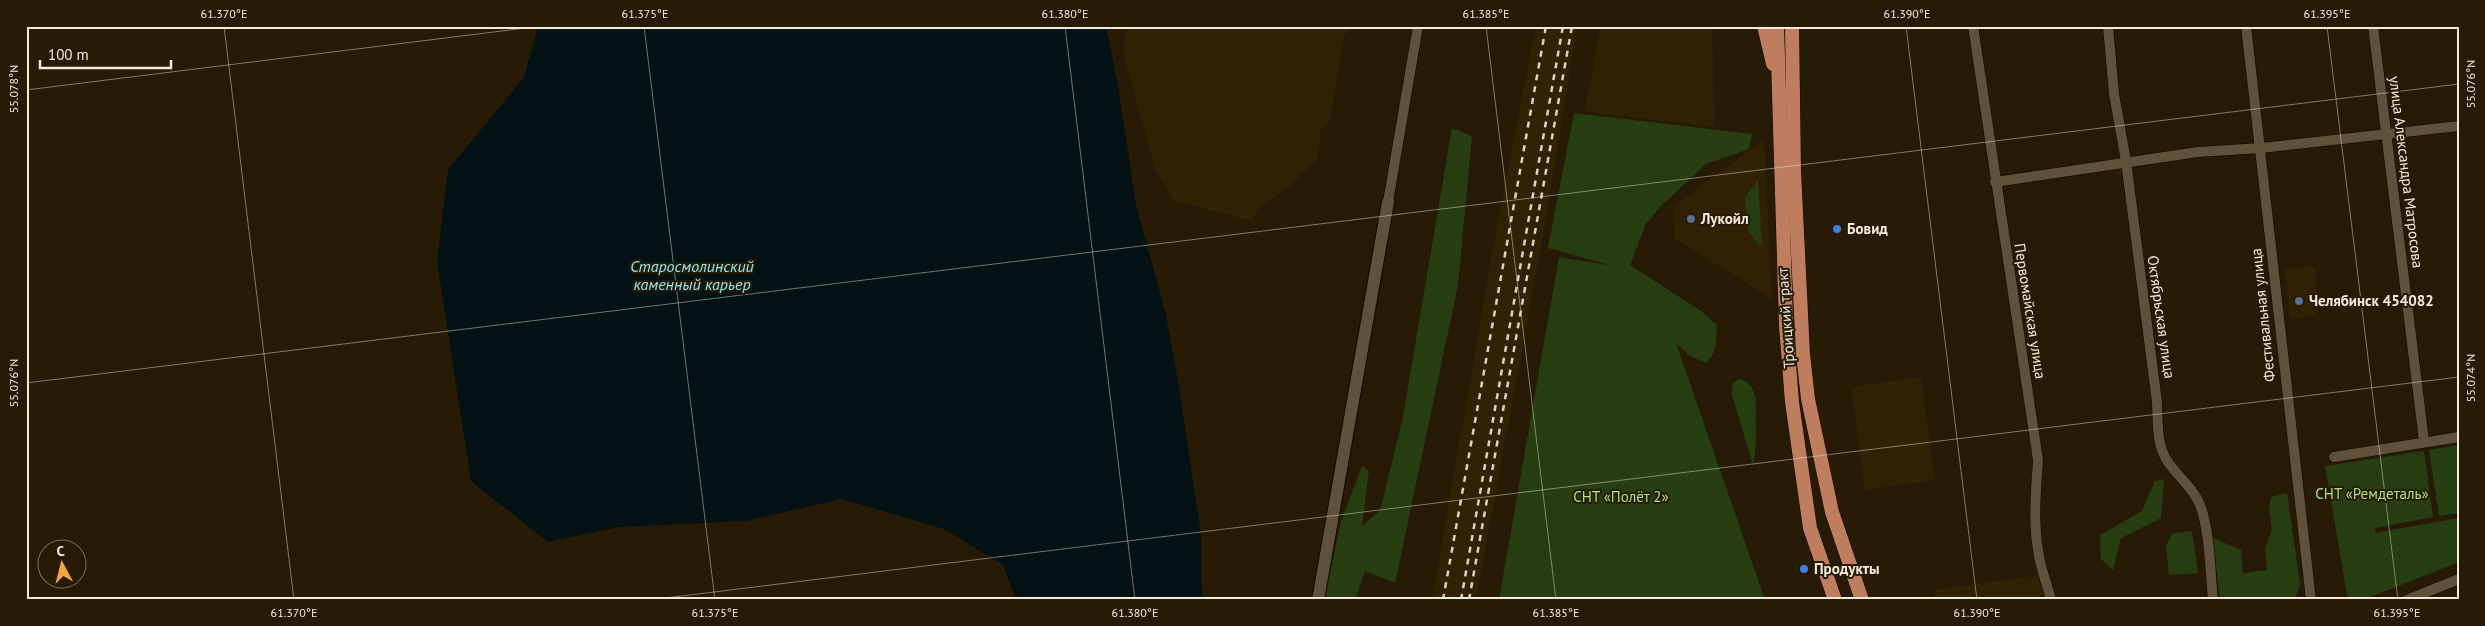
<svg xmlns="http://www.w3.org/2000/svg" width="2485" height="626" viewBox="0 0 2485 626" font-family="'PT Sans',sans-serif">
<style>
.built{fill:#322205}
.green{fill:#273e12}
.water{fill:#041215}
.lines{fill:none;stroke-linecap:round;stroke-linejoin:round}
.minor-casing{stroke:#100500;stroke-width:11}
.tertiary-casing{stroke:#100500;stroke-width:14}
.primary-casing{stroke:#100500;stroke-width:15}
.minor{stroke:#5f513a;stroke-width:10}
.tertiary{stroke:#5f513a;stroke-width:12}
.primary{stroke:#be7d5e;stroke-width:14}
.rail{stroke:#dbd3c5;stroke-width:2.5;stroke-dasharray:6 6;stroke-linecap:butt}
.ticks{fill:none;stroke:#f3ebde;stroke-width:1;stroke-opacity:0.45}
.service-dot{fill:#5c6f8a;stroke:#271b05;stroke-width:2}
.shop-dot{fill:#3f7fe0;stroke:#271b05;stroke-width:2}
.labels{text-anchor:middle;stroke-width:4;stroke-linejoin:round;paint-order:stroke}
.street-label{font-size:15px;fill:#f3ebde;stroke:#271b05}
.poi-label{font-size:15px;font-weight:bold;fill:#f3ebde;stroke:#271b05;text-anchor:start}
.park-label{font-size:15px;fill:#abe481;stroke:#271b05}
.water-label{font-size:16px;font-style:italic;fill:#8fe3f5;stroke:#271b05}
.neatline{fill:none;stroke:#f3ebde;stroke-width:2}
.ticks-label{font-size:12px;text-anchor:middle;fill:#f3ebde}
</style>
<rect width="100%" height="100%" fill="#271b05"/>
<g class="built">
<path d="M1127 26H1356L1344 35 1330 120 1321 129 1317 159 1289 187 1258 209 1252 221 1174 201 1156 171 1123 54Z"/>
<path d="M1536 26H1577L1541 247 1476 600H1432L1498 220Z"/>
<path d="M1600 26H1712L1715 127 1585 112Z"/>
<path d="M1764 140 1772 300 1675 238 1673 206Z"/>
<path d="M2315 266 2318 315 2290 319 2285 269Z"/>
<path d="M1921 377 1935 480 1865 490 1851 387Z"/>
<path d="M2041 575 2045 600H1935L1934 590Z"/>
</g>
<g class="green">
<path d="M1574 113 1752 134 1749 149 1706 164 1659 208 1646 224 1630 265 1701 311 1717 325C1716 340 1718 352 1706 363L1690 356 1676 343 1765 600H1499L1559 257 1613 266 1548 248Z"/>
<path d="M1452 128 1472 136 1458 285 1395 583 1365 571 1355 600H1324L1341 522 1362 466 1369 471 1362 526 1380 511 1402 422Z"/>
<path d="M1758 180 1762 247 1748 231 1745 197Z"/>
<path d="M1739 379C1761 384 1755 409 1756 426 1756 440 1756 450 1753 465L1732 395 1733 383Z"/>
<path d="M2459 445V513L2439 516 2429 450Z"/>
<path d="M2424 451 2433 517 2375 528V533L2459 518V562L2363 600H2348L2325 466Z"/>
<path d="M2164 479 2161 518 2121 538 2113 570 2101 559 2100 535 2142 511 2155 481Z"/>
<path d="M2287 493 2300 583 2295 600H2220L2213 538 2241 550 2243 573 2267 570 2265 548 2272 530 2269 510 2271 497Z"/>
<path d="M2192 531 2198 573 2169 575 2166 546 2173 533Z"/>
</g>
<path class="water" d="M538 26H1106L1118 86 1136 205 1166 315 1179 387 1201 535 1202 600H1016L1003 565 944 529 842 499 746 521 619 527 548 542 471 481 437 261 448 170 524 77Z"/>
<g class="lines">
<defs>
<g id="minor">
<path d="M1973 26 2038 460C2036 490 2033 521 2038 550 2040 567 2047 583 2051 600"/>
<path d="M2108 26 2114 94 2126 161 2157 402C2158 422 2156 445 2168 462 2178 477 2193 487 2200 505 2210 531 2210 571 2213 600"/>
<path d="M2246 26 2311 600"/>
<path d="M2373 26 2424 441"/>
<path d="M1995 182 2198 152 2261 148 2459 126"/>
<path d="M1388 202 1418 26"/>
<path d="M2334 457 2459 437"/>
<path d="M2407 600 2459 579"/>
</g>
<path id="tertiary" d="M1318 600 1388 202"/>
<g id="primary">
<path d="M1764 26 1773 64"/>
<path d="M1777 26 1786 326 1792 402 1810 528 1835 600"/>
<path d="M1792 26 1794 171 1803 354 1808 399 1832 512 1862 600"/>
</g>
</defs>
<use href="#minor" class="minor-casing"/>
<use href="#tertiary" class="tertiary-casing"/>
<use href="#primary" class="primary-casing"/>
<use href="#minor" class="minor"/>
<use href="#tertiary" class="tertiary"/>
<use href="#primary" class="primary"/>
<g class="rail">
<path d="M1443 600 1546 26"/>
<path d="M1461 600 1563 26"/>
<path d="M1469 600 1572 26"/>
</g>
</g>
<path class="ticks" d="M224 26 294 600M644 26 715 600M1065 26 1135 600M1486 26 1556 600M1906 26 1977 600M2327 26 2398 600M26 90 542 26M26 383 2459 84M649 600 2459 377"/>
<g class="service-dot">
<circle cx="1691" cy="219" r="5"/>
<circle cx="2299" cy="301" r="5"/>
</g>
<g class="shop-dot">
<circle cx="1837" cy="229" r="5"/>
<circle cx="1804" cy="569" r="5"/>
</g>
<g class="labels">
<g class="street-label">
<text transform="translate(2406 172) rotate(83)" y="5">улица Александра Матросова</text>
<text transform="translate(2030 311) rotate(81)" y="5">Первомайская улица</text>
<text transform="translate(2263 315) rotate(-96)" y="5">Фестивальная улица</text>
<text transform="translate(2161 317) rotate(82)" y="5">Октябрьская улица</text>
<text transform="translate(1786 318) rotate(-94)" y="5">Троицкий тракт</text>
</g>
<g class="poi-label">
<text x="1701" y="224">Лукойл</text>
<text x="1847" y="234">Бовид</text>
<text x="2309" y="306">Челябинск 454082</text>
<text x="1814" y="574">Продукты</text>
</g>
<g class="park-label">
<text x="2372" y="499">СНТ «Ремдеталь»</text>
<text x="1621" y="502">СНТ «Полёт 2»</text>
</g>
<g class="water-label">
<text x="692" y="272">Старосмолинский<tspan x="692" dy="18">каменный карьер</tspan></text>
</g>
</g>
<rect width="2485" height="626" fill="none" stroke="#271b05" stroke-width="55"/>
<g transform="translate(62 564) rotate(353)"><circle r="24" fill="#271b05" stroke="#796e5c"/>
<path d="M0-4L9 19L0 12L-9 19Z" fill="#f2a541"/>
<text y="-8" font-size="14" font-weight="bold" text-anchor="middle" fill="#f3ebde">С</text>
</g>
<path d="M40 60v8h131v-8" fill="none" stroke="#f3ebde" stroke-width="2.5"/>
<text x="48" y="60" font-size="15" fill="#f3ebde" stroke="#271b05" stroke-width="4" paint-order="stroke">100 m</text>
<rect x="28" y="28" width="2430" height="570" class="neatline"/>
<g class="ticks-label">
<text x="224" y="18">61.370°E</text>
<text x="645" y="18">61.375°E</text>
<text x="1065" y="18">61.380°E</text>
<text x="1486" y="18">61.385°E</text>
<text x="1907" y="18">61.390°E</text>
<text x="2327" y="18">61.395°E</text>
<text transform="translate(2471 84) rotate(-90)" y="4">55.076°N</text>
<text transform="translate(14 89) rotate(-90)" y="4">55.078°N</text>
<text transform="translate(2471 378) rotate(-90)" y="4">55.074°N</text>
<text transform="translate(14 383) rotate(-90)" y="4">55.076°N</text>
<text x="294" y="617">61.370°E</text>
<text x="715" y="617">61.375°E</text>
<text x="1135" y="617">61.380°E</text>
<text x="1556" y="617">61.385°E</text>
<text x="1977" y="617">61.390°E</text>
<text x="2397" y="617">61.395°E</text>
</g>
</svg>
